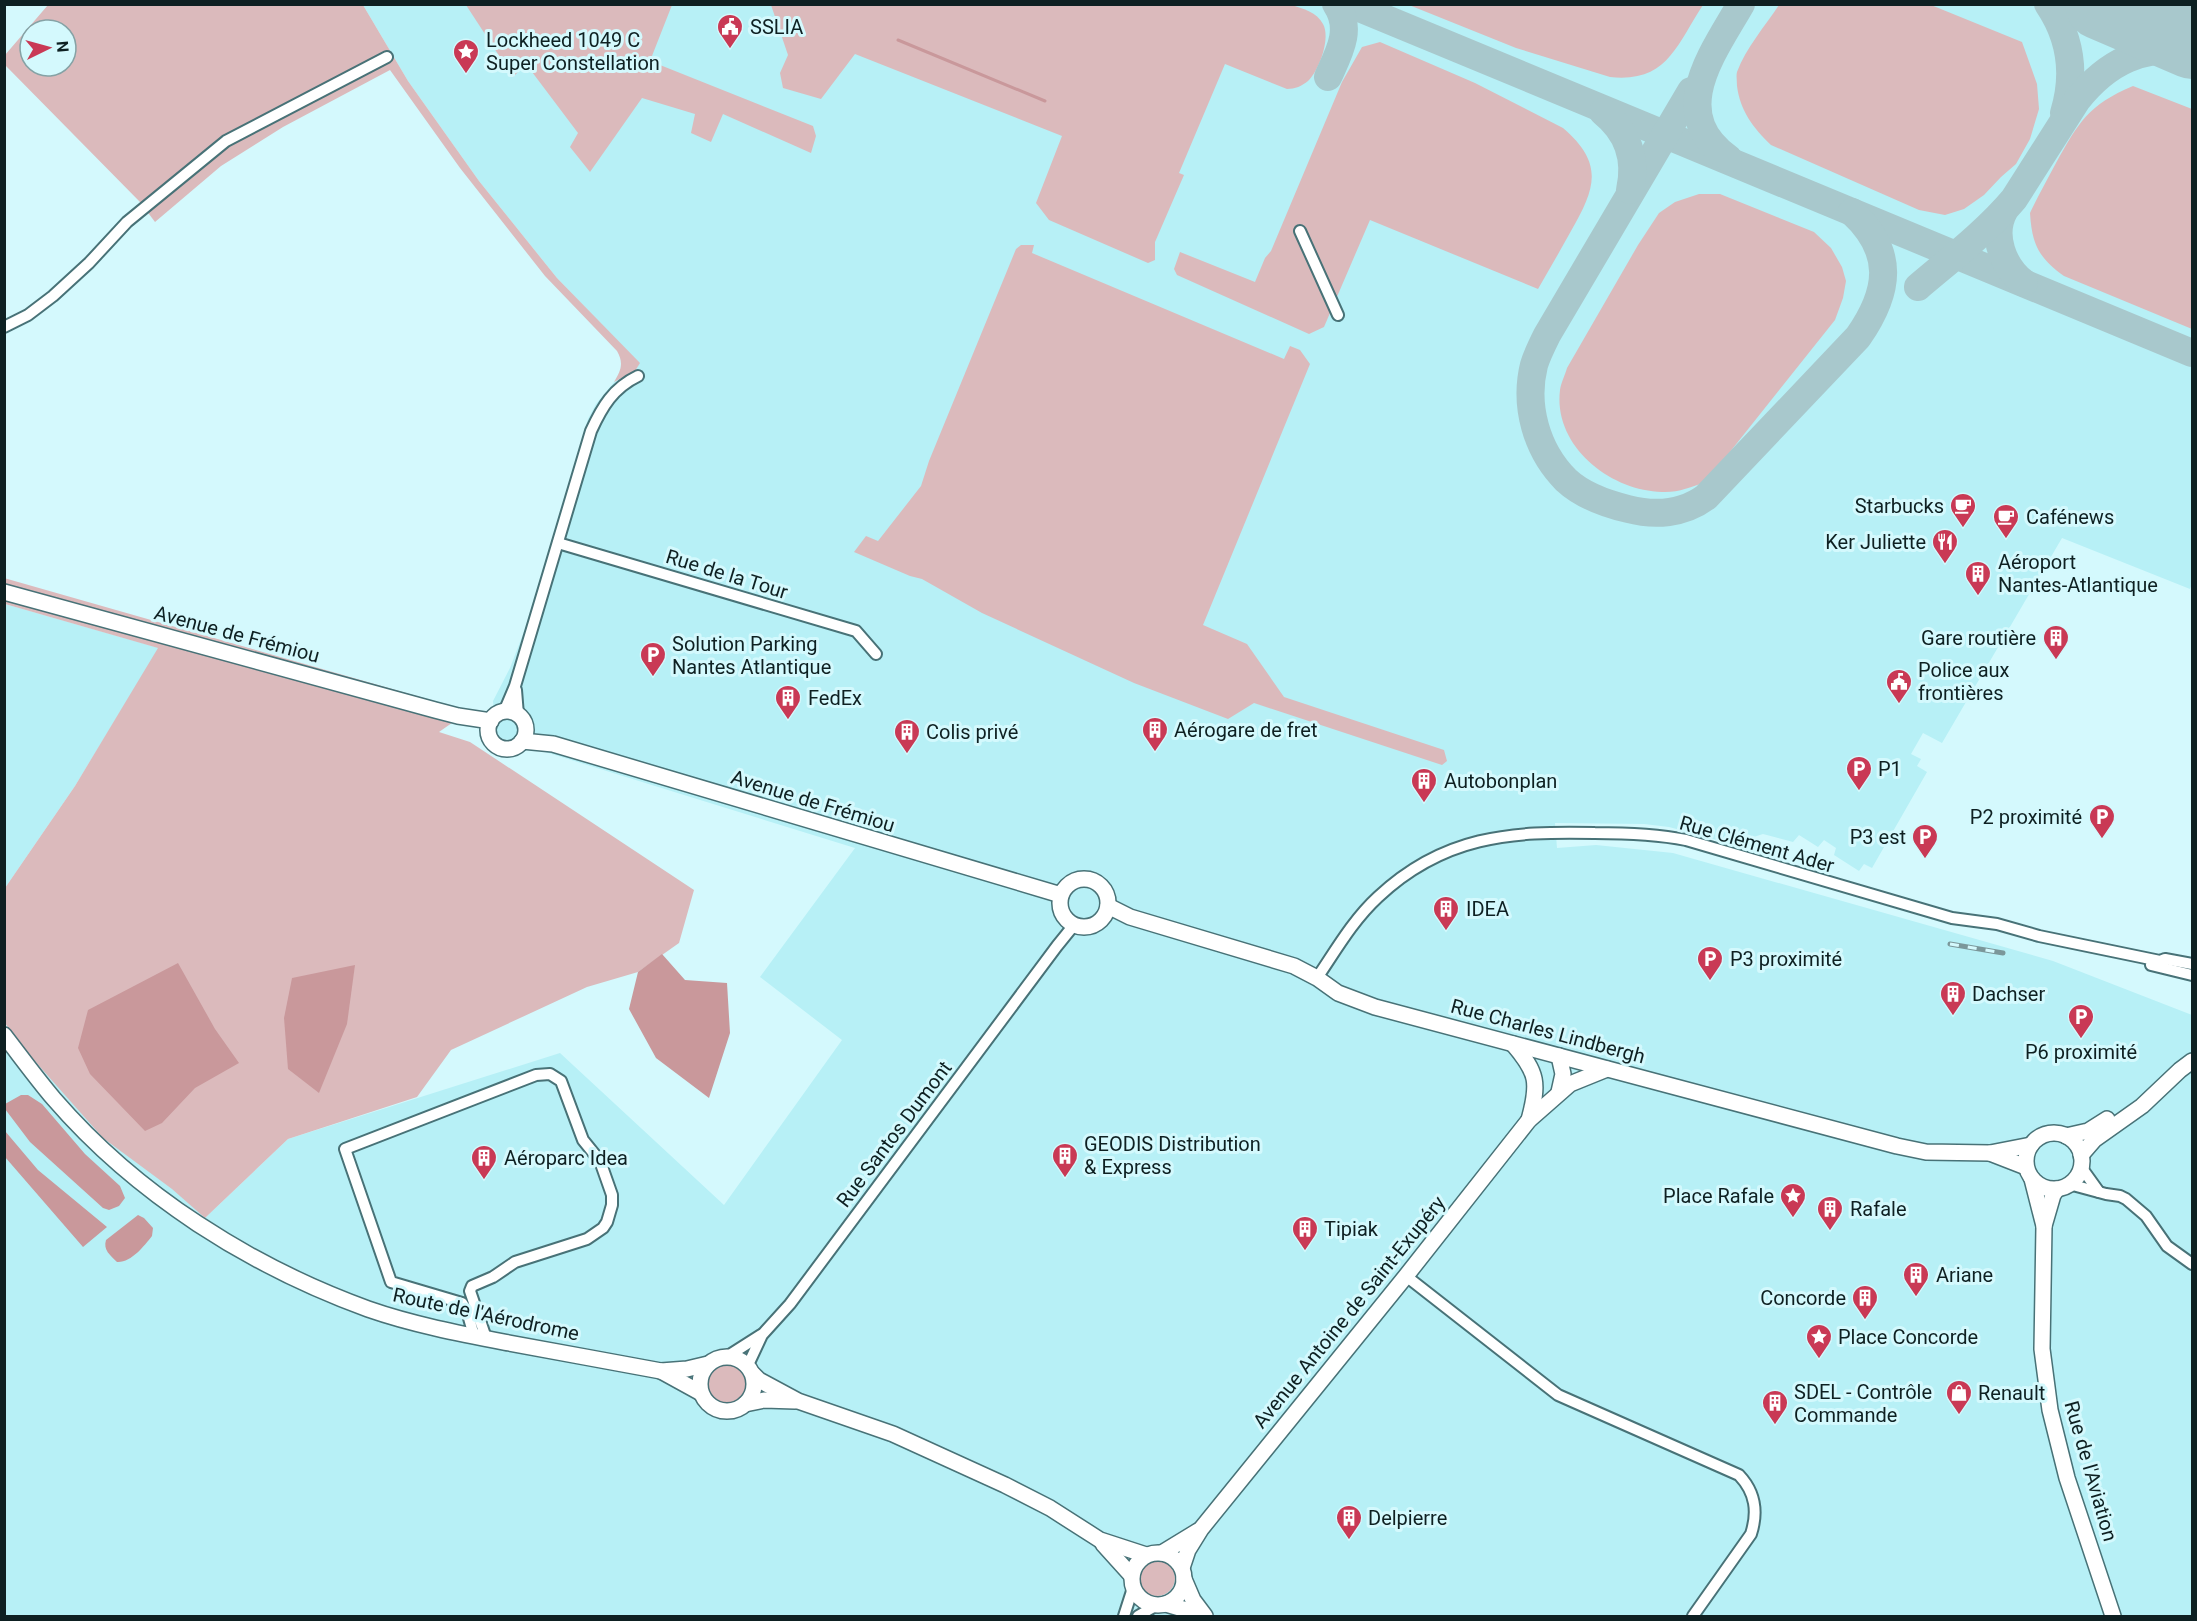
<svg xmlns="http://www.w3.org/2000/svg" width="2197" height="1621" viewBox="0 0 2197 1621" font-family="Roboto,sans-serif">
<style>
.built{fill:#b7f0f6}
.green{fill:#dbbabc;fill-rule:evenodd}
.water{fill:#c9989b}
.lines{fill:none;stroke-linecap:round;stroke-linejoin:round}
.stream{stroke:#c9989b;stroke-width:3}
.taxiway{stroke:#a8c8cc;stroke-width:28}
.runway{stroke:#a8c8cc;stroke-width:72}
.street-casing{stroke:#487277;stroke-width:14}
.secondary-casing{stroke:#487277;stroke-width:18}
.street{stroke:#fff;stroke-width:10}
.secondary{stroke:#fff;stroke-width:15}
.rail-casing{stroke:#7b979a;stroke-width:5}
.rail{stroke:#d4f9fd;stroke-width:3;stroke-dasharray:9;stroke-linecap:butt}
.labels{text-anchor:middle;stroke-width:6;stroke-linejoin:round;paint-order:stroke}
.poi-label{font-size:20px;fill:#0e2022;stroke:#d4f9fd;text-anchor:start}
.street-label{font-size:20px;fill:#0e2022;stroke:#d4f9fd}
</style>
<rect width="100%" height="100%" fill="#d4f9fd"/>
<g class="built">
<path d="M363 5H2192V584L2190 589 2062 538 1942 743 1923 733 1911 754 1921 759 1917 766 1927 772 1872 868 1864 864 1859 871 1834 855 1836 848 1824 840 1818 847 1799 835 1793 842 1763 834 1732 844 1669 827 1644 824 1555 823 1557 848 1596 845 1673 853 2053 961 2192 1015V1616H5L4 1023 17 1041 205 1218 288 1139 560 1053 724 1205 842 1040 760 977 855 848 497 737 493 701 510 668 525 629 588 419 596 404 614 382 635 371 639 363 557 278 479 181 408 81Z"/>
<path d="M5 604 159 648 75 786 5 888Z"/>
</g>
<g class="green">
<path d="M48 5H363L408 81 479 181 557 278 640 363 635 371 614 382C621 371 624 363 617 351L545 276 460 168 390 70 283 127 221 166 155 222 140 202 5 65V55ZM30 30H66V66H30Z"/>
<path d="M466 5H672L650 61 813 126 816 136 811 153 723 114 711 142 691 133 695 114 642 98 590 172 570 147 578 133 526 64 513 77Z"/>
<path d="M771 5H1292C1303 9 1317 12 1323 24 1331 38 1319 71 1308 81 1302 86 1295 89 1287 89L1225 64 1179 173 1184 175 1155 242V260L1148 263 1049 220 1036 203 1062 136 855 54 821 99 783 88 780 73 788 55Z"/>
<path d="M1409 5H1703C1676 46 1667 83 1610 77L1516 48Z"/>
<path d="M1779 5H1931L2022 42 2037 84 2039 109 2030 139 2016 164 2001 177 1984 195 1964 209 1945 215 1919 210 1771 145C1753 128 1740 110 1737 86 1737 81 1736 76 1737 72 1746 48 1765 26 1779 5Z"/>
<path d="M1380 42 1475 83 1563 128C1605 164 1595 189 1571 231 1560 251 1549 270 1538 289L1370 220 1324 327 1309 334 1177 275 1174 269 1180 252 1255 282 1265 258 1271 251 1342 82 1362 47Z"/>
<path d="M2133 86 2192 109V329L2064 276C2039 258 2032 245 2030 213 2038 196 2047 180 2056 163 2079 122 2088 105 2133 86Z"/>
<path d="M1699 194H1720L1814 232 1831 248 1842 267 1846 281 1843 298 1835 320 1706 482C1691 487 1677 493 1662 492 1610 491 1553 446 1560 390 1561 383 1565 375 1567 368L1638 245 1659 213 1675 202Z"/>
<path d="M1021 245H1034L1032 253 1284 359 1290 346 1300 350 1310 364 1203 625 1247 644 1284 697 1444 750 1447 761 1442 765 1254 703 1228 719 1134 683 982 613 922 579 910 576 854 552 866 536 878 541 921 486 929 461 1016 249Z"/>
<path d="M4 578 469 711 439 732 470 742 694 890 679 943 638 972 587 987 451 1050 417 1097 288 1139 205 1218 172 1189 103 1138 17 1041 5 1023V888L75 786 158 648 5 604Z"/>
<circle cx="727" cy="1384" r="20"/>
<circle cx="1157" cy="1578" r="18"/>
</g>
<g class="water">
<path d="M662 954 685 980 727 983 730 1033 709 1098 656 1058 629 1009 638 972Z"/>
<path d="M178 963 215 1029 239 1063 195 1088 162 1123 145 1131 90 1074 78 1048 88 1010Z"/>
<path d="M355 965 347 1024 319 1093 288 1069 284 1018 292 978Z"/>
<path d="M21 1095H28L42 1104 85 1154 120 1186 125 1198 119 1206 109 1210 103 1208 30 1142 5 1109V1104Z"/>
<path d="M5 1131 38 1170 107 1227 83 1247 5 1157Z"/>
<path d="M138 1215 144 1218 153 1228 152 1236C144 1246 131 1263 117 1262 110 1255 103 1250 106 1240Z"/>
</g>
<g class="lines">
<path class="stream" d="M898 40 1045 101"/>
<g class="taxiway">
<path d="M1350 4 2192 353"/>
<path d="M2048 4C2071 38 2076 74 2064 113"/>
<path d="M1328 77C1339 53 1353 29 1336 4"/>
<path d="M1691 91 1547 335C1542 345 1537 355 1534 365 1524 405 1536 450 1566 480 1582 495 1607 504 1628 509 1655 516 1683 514 1706 497L1858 337C1890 291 1895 252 1852 212"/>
<path d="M1603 112C1628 132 1637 159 1630 190"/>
<path d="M1728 158C1666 113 1713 53 1741 4"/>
<path d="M2004 211C1991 235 2003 267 2024 283"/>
<path d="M1918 287C1951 259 1986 232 2014 199L2077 100C2109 60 2142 47 2192 49"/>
</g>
<path class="runway" d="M2101 4 2192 43"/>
<defs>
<g id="street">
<path d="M1300 231 1338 315"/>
<path d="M4 327 28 315 53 296 89 263 127 222 226 141 387 57"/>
<path d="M558 543 856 631 876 654"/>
<path d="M516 690 518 715"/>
<path d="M504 712 515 686 591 431C602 407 613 388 638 376"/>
<path d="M2151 965 2192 975"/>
<path d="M1317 978C1336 950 1353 920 1378 897 1443 836 1510 831 1595 833 1626 833 1656 834 1686 840L1952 918 1997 924 2039 936 2160 961 2165 959 2192 964"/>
<path d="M2081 1167 2099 1192"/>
<path d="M2069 1184 2106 1194 2120 1196 2126 1199 2146 1216 2167 1246 2192 1264"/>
<path d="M1406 1276 1558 1395 1739 1475C1756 1493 1758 1512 1751 1534L1693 1616"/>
<path d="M474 1336 467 1311 462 1303 391 1282 345 1149 536 1075 550 1074 561 1081 583 1140 600 1161 612 1195V1205L607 1222 603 1228 587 1239 515 1262 493 1277 472 1286 470 1291 486 1338"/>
<path d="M728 1356 761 1335"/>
<path d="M748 1365 762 1335 790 1304 1057 946 1074 925"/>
<path d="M1124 1616 1133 1588"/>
<path d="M1138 1616 1157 1605"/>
</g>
<g id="secondary">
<path d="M4 592 435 710 458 716 491 721"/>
<circle cx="507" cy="730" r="19"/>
<path d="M522 741 553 744 1061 895"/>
<circle cx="1084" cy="903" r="24"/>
<path d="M1108 906 1130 917 1294 966 1317 978 1338 993 1375 1007 1897 1146 1926 1152 1990 1153 2031 1145"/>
<path d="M4 1035C21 1057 37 1079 54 1099 137 1195 250 1266 368 1309 414 1325 462 1334 509 1343 560 1352 610 1362 661 1371L687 1369 708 1364"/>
<path d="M1513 1044C1538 1073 1539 1083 1529 1120"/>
<path d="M1559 1056 1563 1074 1559 1092"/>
<circle cx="2054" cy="1161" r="28"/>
<path d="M2066 1136 2088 1131 2107 1119"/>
<path d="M1990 1153 2026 1167"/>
<path d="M2081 1155 2094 1140 2142 1106 2180 1070 2192 1061"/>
<path d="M2032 1179 2044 1226 2042 1349 2050 1410 2067 1478 2113 1616"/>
<path d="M2044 1226 2053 1195 2057 1189"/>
<circle cx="727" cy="1384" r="27"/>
<path d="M661 1371 701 1393"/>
<path d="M753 1374 759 1380 798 1401 893 1434 1005 1485 1050 1508 1100 1540 1146 1555"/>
<path d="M745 1404 764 1400 795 1401"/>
<path d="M1103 1544 1131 1575"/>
<circle cx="1158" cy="1579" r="26"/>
<path d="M1162 1553 1198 1531"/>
<path d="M1182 1568 1188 1550 1201 1529 1406 1276 1529 1120 1570 1084 1607 1069"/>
<path d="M1184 1579 1193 1600 1205 1616"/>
<path d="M1166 1604 1183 1609 1195 1616"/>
</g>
</defs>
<use href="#street" class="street-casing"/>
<use href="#secondary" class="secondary-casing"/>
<use href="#street" class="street"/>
<use href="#secondary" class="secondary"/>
<defs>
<path id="rail" d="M1950 944 2003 953"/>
</defs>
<use href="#rail" class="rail-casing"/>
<use href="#rail" class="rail"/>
</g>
<defs>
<symbol id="civic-pin" viewBox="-11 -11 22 30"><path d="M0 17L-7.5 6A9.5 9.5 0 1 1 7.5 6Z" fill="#c93955" stroke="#d4f9fd"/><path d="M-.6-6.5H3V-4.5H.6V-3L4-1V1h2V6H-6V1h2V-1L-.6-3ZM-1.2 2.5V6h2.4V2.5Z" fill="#fff"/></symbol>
<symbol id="sight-pin" viewBox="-11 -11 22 30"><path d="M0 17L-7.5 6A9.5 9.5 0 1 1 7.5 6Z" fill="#c93955" stroke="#d4f9fd"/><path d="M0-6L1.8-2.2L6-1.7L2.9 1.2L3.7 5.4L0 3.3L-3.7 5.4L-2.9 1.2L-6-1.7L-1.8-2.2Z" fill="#fff"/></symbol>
<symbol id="cafe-pin" viewBox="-11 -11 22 30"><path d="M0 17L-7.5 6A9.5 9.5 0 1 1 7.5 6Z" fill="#c93955" stroke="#d4f9fd"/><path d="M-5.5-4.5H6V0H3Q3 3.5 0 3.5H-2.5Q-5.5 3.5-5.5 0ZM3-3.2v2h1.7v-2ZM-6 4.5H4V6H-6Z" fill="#fff"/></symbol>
<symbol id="restaurant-pin" viewBox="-11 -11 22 30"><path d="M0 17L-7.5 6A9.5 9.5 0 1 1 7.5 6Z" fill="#c93955" stroke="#d4f9fd"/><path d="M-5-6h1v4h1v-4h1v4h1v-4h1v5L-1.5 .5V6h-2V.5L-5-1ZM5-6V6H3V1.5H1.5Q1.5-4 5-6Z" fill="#fff"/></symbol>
<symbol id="building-pin" viewBox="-11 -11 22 30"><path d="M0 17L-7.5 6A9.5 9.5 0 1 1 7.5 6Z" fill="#c93955" stroke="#d4f9fd"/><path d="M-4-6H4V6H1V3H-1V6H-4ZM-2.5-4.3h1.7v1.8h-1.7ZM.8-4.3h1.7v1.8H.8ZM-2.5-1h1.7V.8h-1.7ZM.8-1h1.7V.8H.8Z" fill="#fff"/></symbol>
<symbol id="parking-pin" viewBox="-11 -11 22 30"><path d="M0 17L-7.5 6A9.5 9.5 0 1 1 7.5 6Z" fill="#c93955" stroke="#d4f9fd"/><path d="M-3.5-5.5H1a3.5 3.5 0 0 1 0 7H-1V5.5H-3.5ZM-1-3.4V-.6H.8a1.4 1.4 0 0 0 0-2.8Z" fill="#fff"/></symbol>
<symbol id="shop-pin" viewBox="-11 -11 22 30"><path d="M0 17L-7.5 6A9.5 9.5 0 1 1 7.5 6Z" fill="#c93955" stroke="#d4f9fd"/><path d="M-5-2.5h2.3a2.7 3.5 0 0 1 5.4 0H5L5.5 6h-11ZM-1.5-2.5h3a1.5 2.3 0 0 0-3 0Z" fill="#fff"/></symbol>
</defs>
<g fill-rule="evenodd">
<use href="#civic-pin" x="715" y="12" width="30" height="40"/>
<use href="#sight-pin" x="451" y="37" width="30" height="40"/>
<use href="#cafe-pin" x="1948" y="491" width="30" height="40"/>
<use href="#cafe-pin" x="1991" y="502" width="30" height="40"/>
<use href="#restaurant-pin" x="1930" y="527" width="30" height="40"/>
<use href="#building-pin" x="1963" y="559" width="30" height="40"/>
<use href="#building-pin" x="2041" y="623" width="30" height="40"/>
<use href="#parking-pin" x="638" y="640" width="30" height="40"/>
<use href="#civic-pin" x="1884" y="667" width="30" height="40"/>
<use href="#building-pin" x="773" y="683" width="30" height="40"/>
<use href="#building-pin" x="1140" y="715" width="30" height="40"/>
<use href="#building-pin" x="892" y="717" width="30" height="40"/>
<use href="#parking-pin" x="1844" y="754" width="30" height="40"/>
<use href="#building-pin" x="1409" y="766" width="30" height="40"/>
<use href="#parking-pin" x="2087" y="802" width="30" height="40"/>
<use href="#parking-pin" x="1910" y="822" width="30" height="40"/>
<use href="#building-pin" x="1431" y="894" width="30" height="40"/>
<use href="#parking-pin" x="1695" y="944" width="30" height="40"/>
<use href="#building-pin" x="1938" y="979" width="30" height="40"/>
<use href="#parking-pin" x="2066" y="1002" width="30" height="40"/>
<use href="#building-pin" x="1050" y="1141" width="30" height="40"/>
<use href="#building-pin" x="469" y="1143" width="30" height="40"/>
<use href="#sight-pin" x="1778" y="1181" width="30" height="40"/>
<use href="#building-pin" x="1815" y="1194" width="30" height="40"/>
<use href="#building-pin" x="1290" y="1214" width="30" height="40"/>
<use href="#building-pin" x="1901" y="1260" width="30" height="40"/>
<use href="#building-pin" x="1850" y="1283" width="30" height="40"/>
<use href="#sight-pin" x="1804" y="1322" width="30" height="40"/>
<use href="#shop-pin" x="1944" y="1378" width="30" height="40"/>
<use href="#building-pin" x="1760" y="1388" width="30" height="40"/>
<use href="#building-pin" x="1334" y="1503" width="30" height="40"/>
</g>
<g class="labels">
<g class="poi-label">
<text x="750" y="34">SSLIA</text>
<text x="486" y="47">Lockheed 1049 C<tspan x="486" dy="23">Super Constellation</tspan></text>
<text x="1944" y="513" text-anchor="end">Starbucks</text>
<text x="2026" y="524">Cafénews</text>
<text x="1926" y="549" text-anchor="end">Ker Juliette</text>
<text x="1998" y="569">Aéroport<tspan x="1998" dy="23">Nantes-Atlantique</tspan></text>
<text x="2036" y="645" text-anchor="end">Gare routière</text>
<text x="672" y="651">Solution Parking<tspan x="672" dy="23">Nantes Atlantique</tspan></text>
<text x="1918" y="677">Police aux<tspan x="1918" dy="23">frontières</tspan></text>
<text x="808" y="705">FedEx</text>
<text x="1174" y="737">Aérogare de fret</text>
<text x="926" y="739">Colis privé</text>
<text x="1878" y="776">P1</text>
<text x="1444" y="788">Autobonplan</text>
<text x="2082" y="824" text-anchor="end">P2 proximité</text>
<text x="1906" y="844" text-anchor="end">P3 est</text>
<text x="1466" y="916">IDEA</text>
<text x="1730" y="966">P3 proximité</text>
<text x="1972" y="1001">Dachser</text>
<text x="2081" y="1059" text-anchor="middle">P6 proximité</text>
<text x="1084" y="1151">GEODIS Distribution<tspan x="1084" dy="23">&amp; Express</tspan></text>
<text x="504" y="1165">Aéroparc Idea</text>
<text x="1774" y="1203" text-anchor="end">Place Rafale</text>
<text x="1850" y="1216">Rafale</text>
<text x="1324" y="1236">Tipiak</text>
<text x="1936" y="1282">Ariane</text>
<text x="1846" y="1305" text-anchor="end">Concorde</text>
<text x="1838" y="1344">Place Concorde</text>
<text x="1794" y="1399">SDEL - Contrôle<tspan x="1794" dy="23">Commande</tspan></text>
<text x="1978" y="1400">Renault</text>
<text x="1368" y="1525">Delpierre</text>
</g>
<g class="street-label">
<text transform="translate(727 574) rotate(17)" y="7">Rue de la Tour</text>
<text transform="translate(237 634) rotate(15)" y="7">Avenue de Frémiou</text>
<text transform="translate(813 801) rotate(17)" y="7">Avenue de Frémiou</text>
<text transform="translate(1757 844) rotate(16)" y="7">Rue Clément Ader</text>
<text transform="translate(1548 1031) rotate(15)" y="7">Rue Charles Lindbergh</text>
<text transform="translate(894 1134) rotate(-53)" y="7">Rue Santos Dumont</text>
<text transform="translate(1349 1312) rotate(-51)" y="7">Avenue Antoine de Saint-Exupéry</text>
<text transform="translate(486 1314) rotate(12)" y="7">Route de l'Aérodrome</text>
<text transform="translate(2091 1471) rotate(74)" y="7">Rue de l'Aviation</text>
</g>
</g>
<rect width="2197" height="1621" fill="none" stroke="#0e2022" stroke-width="12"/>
<g transform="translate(48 48) rotate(85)"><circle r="28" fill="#d4f9fd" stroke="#85a2a5" stroke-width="1.5"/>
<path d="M0-4.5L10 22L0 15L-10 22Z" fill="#c93955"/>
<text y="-9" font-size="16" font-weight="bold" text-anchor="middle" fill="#0e2022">N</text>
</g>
</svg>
